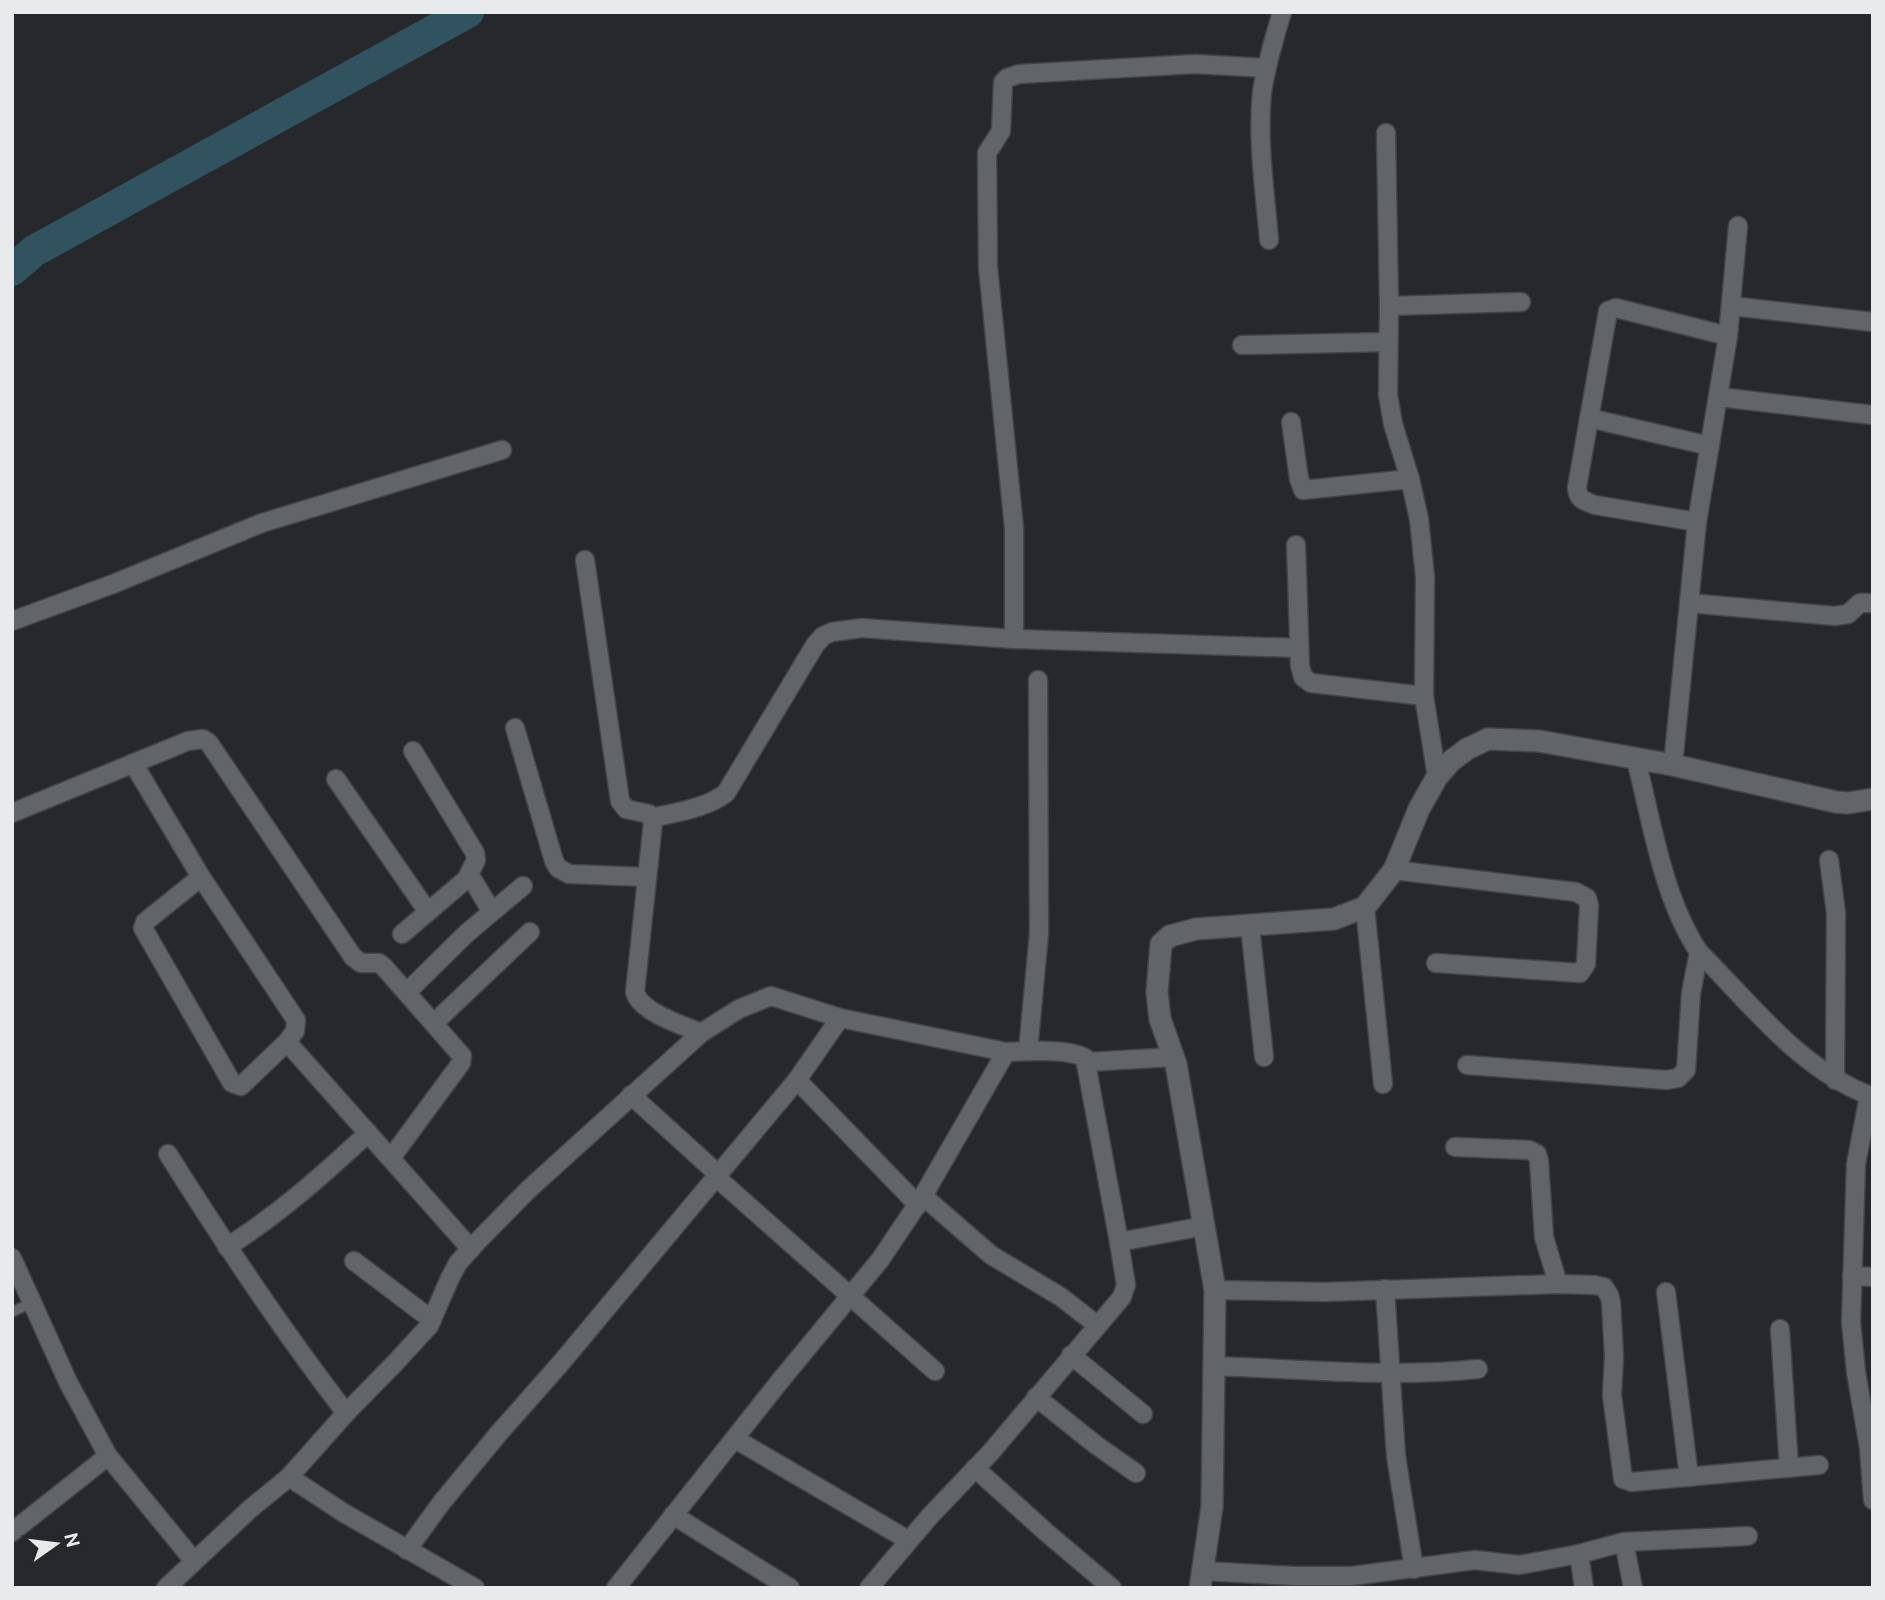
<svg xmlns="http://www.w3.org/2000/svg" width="1885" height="1600" viewBox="0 0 1885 1600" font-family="Ubuntu,sans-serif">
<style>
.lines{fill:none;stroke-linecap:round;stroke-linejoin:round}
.river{stroke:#31525f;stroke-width:32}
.service-casing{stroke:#434548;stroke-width:12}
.minor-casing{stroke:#434548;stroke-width:21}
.tertiary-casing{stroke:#434548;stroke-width:24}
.service{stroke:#626568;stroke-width:9}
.minor{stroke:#626568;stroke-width:18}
.tertiary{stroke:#626568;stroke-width:21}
</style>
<rect width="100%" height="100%" fill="#26282b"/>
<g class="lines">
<path class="river" d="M12 270 34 251 468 12"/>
<defs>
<path id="service" d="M12 1312 33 1302"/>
<g id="minor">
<path d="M1386 133 1389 306 1388 395 1393 424 1410 479 1419 519 1425 577 1424 696 1437 777"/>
<path d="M1269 240C1265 192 1257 140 1262 92 1266 65 1274 39 1282 12"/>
<path d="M1389 306 1521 302"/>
<path d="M1731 306 1873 322"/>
<path d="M1242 345 1388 342"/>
<path d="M1719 397 1873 415"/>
<path d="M1589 418 1710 446"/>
<path d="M1291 422 1299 479 1303 490 1410 479"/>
<path d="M1697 522 1595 505C1584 501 1577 499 1577 487L1608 311 1616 308 1728 336"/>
<path d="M1296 545 1300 666 1303 677 1311 683 1424 696"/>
<path d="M585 560 620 801 626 809 649 814 653 822 635 992C640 1012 682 1025 701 1033"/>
<path d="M1689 603 1835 616 1848 614 1860 603H1873"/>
<path d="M12 621 113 584 262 523 502 450"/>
<path d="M1014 639V528L988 267 987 153 1001 131 1003 82 1007 78 1019 74 1195 64 1266 68"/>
<path d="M515 728 554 861 558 868 569 874 647 877"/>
<path d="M413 751 475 853 476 860 469 874 492 912"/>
<path d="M1636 760C1652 822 1663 899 1699 952 1753 1006 1799 1069 1873 1097"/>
<path d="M133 763 201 877 296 1020 295 1031 287 1042 241 1086 232 1083 143 928 145 922 201 877"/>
<path d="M1673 765 1697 522 1728 336 1738 226"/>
<path d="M336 779 428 912"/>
<path d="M12 813 188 741 203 739 209 743 353 957 361 963H379L384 967 462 1056 461 1063 391 1158"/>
<path d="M652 818C676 812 705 809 726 793L815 645 823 636 832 632 862 628 1014 639 1299 648"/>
<path d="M1829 860 1836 913 1835 1080"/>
<path d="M1394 870 1576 892 1587 898 1589 906 1586 964 1580 973 1436 963"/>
<path d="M1365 907 1383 1084"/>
<path d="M1250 926 1264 1057"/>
<path d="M402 934 470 876"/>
<path d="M407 992 467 933 523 886"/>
<path d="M434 1023 530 932"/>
<path d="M287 1042 471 1249"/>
<path d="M1028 1051 1039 933 1038 680"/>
<path d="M1088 1062 1173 1057"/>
<path d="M1467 1065 1666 1080 1678 1078 1686 1070 1691 993 1699 952"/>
<path d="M797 1080 918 1205"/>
<path d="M631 1095 718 1174"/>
<path d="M1869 1096 1856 1164 1851 1322 1856 1372 1869 1448 1873 1500"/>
<path d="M1455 1147 1529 1150 1537 1154 1539 1161 1544 1237 1558 1284"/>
<path d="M168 1154C224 1243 282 1330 346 1413"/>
<path d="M716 1177 935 1371"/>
<path d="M923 1196 991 1255 1061 1297 1097 1325"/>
<path d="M227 1247C279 1214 323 1175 368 1133"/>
<path d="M12 1258 68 1382 108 1456 194 1561"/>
<path d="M354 1261 432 1320"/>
<path d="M1852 1276 1873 1277"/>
<path d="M1385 1289 1396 1456 1414 1569"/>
<path d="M1215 1290 1325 1292 1558 1284 1594 1285 1604 1287 1609 1295 1611 1302 1614 1356 1612 1395 1623 1479 1632 1482 1819 1465"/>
<path d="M1666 1292 1689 1477"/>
<path d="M1780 1329 1789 1468"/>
<path d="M1071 1355 1143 1414"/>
<path d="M1214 1366C1302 1369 1391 1378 1478 1369"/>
<path d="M1036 1397 1096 1445 1136 1473"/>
<path d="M735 1439 908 1540"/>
<path d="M975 1468 1047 1533 1112 1588"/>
<path d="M289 1477 344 1513 475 1588"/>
<path d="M673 1515 790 1588"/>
<path d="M12 1532 108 1456"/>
<path d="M1624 1542 1633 1588"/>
<path d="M407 1550 442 1502 499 1433 560 1364 797 1080 840 1018"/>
<path d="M1579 1554 1584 1588"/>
<path d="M1203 1571 1294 1576H1352L1475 1560 1519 1565 1579 1554 1624 1542 1748 1536"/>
<path d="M166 1588 250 1509 289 1477 346 1413 396 1362 429 1326 450 1278 458 1263 475 1244 528 1190 701 1033 739 1009 771 996 840 1018 1006 1052C1026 1051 1069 1048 1085 1058L1119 1242"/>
<path d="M616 1588 780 1381 880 1260 923 1196 1006 1052"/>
<path d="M869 1588 930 1516 991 1452 1122 1297 1126 1285 1119 1242 1204 1226"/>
</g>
<path id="tertiary" d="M1200 1588 1212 1507 1215 1290 1176 1064 1160 1019 1157 992 1161 944 1170 936 1196 929 1334 919 1365 907 1394 870 1419 809 1437 777 1451 761 1467 749 1488 739 1539 741 1673 765 1836 802 1848 803 1873 799"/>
</defs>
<use href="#service" class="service-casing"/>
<use href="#minor" class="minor-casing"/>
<use href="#tertiary" class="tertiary-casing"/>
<use href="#service" class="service"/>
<use href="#minor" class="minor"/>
<use href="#tertiary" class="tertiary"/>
</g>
<rect width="1885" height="1600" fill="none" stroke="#e8eaec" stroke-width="28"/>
<g transform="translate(56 1544) rotate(76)" stroke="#26282b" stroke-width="5" paint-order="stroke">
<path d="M0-5L12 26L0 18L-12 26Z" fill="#e8eaec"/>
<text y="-10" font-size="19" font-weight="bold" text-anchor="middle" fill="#e8eaec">N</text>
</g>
</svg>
